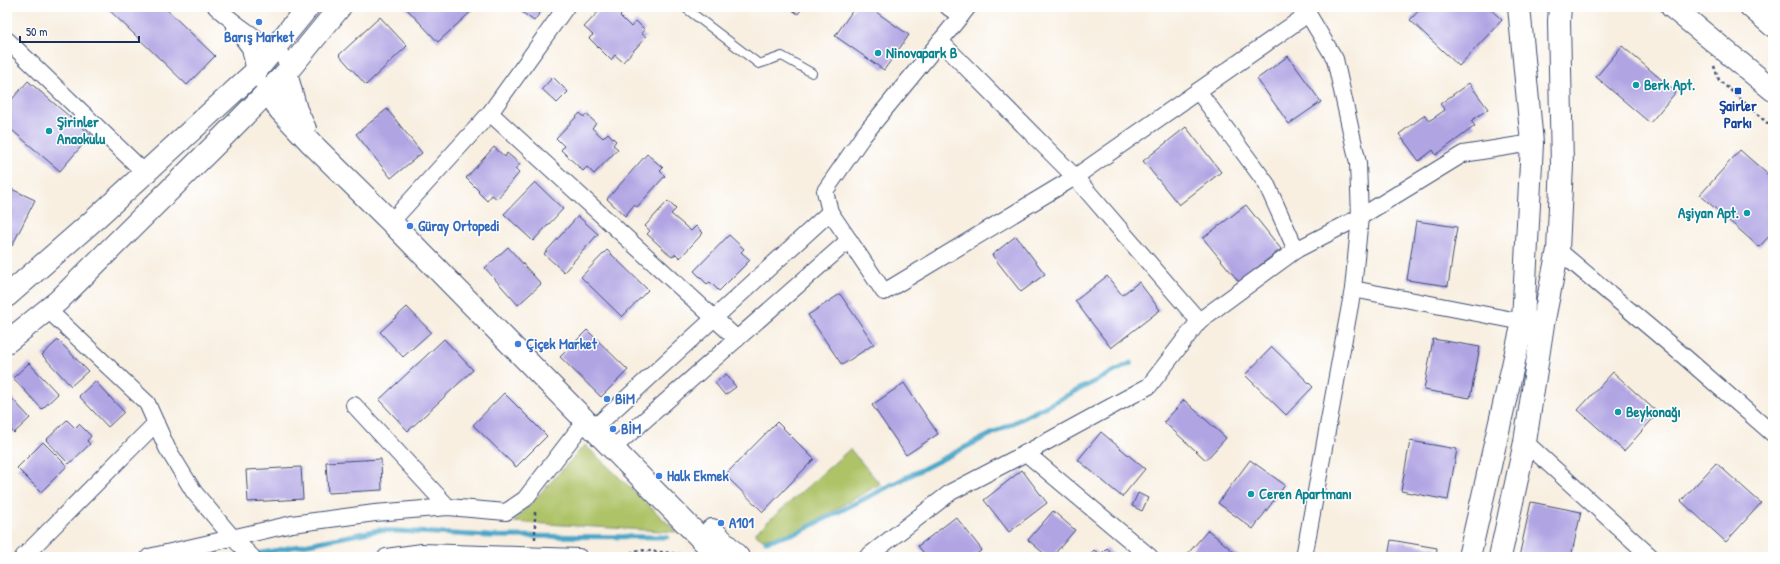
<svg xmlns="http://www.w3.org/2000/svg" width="1780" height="564" viewBox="0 0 1780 564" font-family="'Patrick Hand',sans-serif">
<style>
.green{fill:#aec367;stroke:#647962}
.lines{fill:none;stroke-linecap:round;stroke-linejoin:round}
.stream{stroke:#4aa6c8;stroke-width:5}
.building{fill:#b0a4e3}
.lane-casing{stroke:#3c4c72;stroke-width:10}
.street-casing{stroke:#3c4c72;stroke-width:18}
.secondary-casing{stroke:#3c4c72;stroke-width:24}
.primary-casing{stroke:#3c4c72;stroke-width:24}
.path{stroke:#3c4c72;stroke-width:2.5;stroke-dasharray:3 3;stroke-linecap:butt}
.lane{stroke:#fff;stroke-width:8}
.street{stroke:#fff;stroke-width:16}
.secondary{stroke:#fff;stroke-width:22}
.primary{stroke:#fff;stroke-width:22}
.shop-dot{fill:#3f7fe0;stroke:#fff;stroke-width:1.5}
.culture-dot{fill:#0f9aa8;stroke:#fff;stroke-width:1.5}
.transit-dot{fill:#1a4fb4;stroke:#fff;stroke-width:1.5}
.labels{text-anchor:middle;stroke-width:3;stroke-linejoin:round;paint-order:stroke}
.shop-label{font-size:15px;font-weight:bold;fill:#366cbe;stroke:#fff;text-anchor:start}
.culture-label{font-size:15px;font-weight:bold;fill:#0d838f;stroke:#fff;text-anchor:start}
.transit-label{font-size:15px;font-weight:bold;fill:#164399;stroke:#fff}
</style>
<rect width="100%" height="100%" fill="#fff"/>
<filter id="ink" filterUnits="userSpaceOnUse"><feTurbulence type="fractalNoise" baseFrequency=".025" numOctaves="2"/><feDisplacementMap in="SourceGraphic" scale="8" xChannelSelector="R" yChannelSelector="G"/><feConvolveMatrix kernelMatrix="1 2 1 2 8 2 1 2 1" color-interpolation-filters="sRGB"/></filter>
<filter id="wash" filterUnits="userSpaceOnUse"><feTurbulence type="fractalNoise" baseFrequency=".012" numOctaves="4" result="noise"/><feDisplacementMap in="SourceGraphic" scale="16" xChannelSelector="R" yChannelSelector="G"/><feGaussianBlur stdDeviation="0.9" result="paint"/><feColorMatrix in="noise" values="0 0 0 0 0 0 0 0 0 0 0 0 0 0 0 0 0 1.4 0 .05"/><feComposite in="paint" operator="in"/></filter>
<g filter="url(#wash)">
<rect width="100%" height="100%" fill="#f8efe1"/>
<g class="green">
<path d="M585 445 677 532 514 522Z"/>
<path d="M850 449 880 484 798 531 762 539 755 533Z"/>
</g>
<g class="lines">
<g class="stream">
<path d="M766 541 799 532 1131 363"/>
<path d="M253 555 379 530 489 536 667 537"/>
</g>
</g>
<g id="blocks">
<g class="building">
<path d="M106 7H164L215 56 187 85Z"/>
<path d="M405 7H476L438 42Z"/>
<path d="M515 7H544L534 21Z"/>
<path d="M603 7H619L624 12 620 16 631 27 636 21 645 30 641 33 646 37 623 62 615 55 611 60 589 38 593 35 584 27Z"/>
<path d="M788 7H803L798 14Z"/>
<path d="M855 7H869L909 35 884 70 835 36Z"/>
<path d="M1422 7H1488L1502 20 1459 66 1410 20Z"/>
<path d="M380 17 407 46 366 85 339 55Z"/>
<path d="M1622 46 1676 92 1650 123 1596 77Z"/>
<path d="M1288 56 1321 102 1289 124 1257 79Z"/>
<path d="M553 77 568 92 557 103 542 89Z"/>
<path d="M28 81 91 135 60 171 7 126V105Z"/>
<path d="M1469 83 1488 109 1471 121 1475 126 1436 155 1433 150 1419 161 1399 134 1425 115 1429 121 1445 110 1440 104Z"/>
<path d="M387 109 422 153 391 178 356 134Z"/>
<path d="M580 113 584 117 586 114 596 123 592 128 603 138 608 133 616 141 613 145 618 149 594 174 587 167 583 171 561 150 564 146 556 138Z"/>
<path d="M1186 127 1221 172 1179 205 1143 161Z"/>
<path d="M494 147 505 157 507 153 520 164 515 169 519 173 497 199 492 195 487 201 478 192 479 191 466 178Z"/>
<path d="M1740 150 1773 179V232L1759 247 1700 195Z"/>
<path d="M647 154 663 168 660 171 665 176 637 207 634 205 625 216 607 199Z"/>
<path d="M535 182 563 209 533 241 504 214Z"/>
<path d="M7 187 35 200 12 246 7 244Z"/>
<path d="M668 201 676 209 671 214 691 231 696 226 703 233 680 258 676 254 672 257 647 234 650 231 645 226Z"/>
<path d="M1246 205 1281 249 1239 282 1203 238Z"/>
<path d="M578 216 598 234 564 272 544 254Z"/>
<path d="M1416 221 1457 227 1448 286 1407 280Z"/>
<path d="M729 235 744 249 741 252 750 260 719 291 710 282 707 284 694 271Z"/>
<path d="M1016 236 1045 274 1021 292 992 255Z"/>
<path d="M508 247 541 284 518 305 485 268Z"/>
<path d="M607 250 648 290 622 317 581 277Z"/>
<path d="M1107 276 1122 295 1139 282 1160 310 1111 348 1075 301Z"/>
<path d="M840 294 874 344 842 365 808 315Z"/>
<path d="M407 307 431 332 403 357 380 332Z"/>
<path d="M587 330 628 370 601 397 560 357Z"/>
<path d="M444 339 473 370 408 431 379 400Z"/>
<path d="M1433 339 1480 347 1470 398 1424 390Z"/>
<path d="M58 340 88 371 71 386 42 355Z"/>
<path d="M1272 347 1313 387 1286 415 1245 375Z"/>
<path d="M29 363 58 394 42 409 13 378Z"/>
<path d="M1613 372 1658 413 1624 451 1578 410Z"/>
<path d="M726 374 736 387 725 395 715 383Z"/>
<path d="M95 381 124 412 108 427 79 396Z"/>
<path d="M904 383 938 434 906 455 872 405Z"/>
<path d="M7 393 30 418 14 433 7 426Z"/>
<path d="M504 393 547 436 516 467 473 425Z"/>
<path d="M1184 400 1226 438 1206 460 1164 422Z"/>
<path d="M67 420 75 428 79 424 91 436 87 441 90 444 69 464 46 440Z"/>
<path d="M777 422 814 459 763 512 725 475Z"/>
<path d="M1101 432 1145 469 1122 497 1078 460Z"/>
<path d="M1410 441 1457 449 1448 500 1401 491Z"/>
<path d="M43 442 67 466 41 492 17 468Z"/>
<path d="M381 459 382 490 328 493 326 462Z"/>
<path d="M1250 460 1285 485 1253 529 1218 503Z"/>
<path d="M1716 463 1761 503 1726 542 1681 501Z"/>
<path d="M301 467 303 499 248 502 246 470Z"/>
<path d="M1022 470 1047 503 1009 532 984 500Z"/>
<path d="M1138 493 1148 498 1142 511 1132 506Z"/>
<path d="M1531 502 1581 512 1571 557H1519Z"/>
<path d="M1053 511 1075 530 1052 557H1048L1028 540Z"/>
<path d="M956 517 982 550 972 557H927L918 546Z"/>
<path d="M1208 530 1240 557H1185Z"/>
<path d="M1391 540 1437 548 1436 557H1388Z"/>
<path d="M1107 548 1116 557H1087L1094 550 1100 555Z"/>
</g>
</g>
</g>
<g filter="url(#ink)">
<use href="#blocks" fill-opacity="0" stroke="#3c4c72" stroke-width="1"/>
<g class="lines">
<defs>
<path id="lane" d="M684 7 759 64 782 56 812 73"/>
<g id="street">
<path d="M216 7C230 20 245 30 260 41 271 49 279 50 287 62L286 73"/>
<path d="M948 7 961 16"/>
<path d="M1304 7 1335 59 1358 163 1360 217 1353 289"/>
<path d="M235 28 250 48 255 72 258 79"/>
<path d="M7 40 145 173"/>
<path d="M1198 91 1266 183 1296 250"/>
<path d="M490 113 737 339"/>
<path d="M391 222 490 113 566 7"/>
<path d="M849 240 884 292 1075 177 940 41"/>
<path d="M1558 250 1686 358 1773 434"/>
<path d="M47 309 147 403 167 448 194 492 232 537 252 557"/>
<path d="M1199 321 1075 177 1308 14"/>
<path d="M354 405 448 507"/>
<path d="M593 429 830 212"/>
<path d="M1525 442 1651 557"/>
<path d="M612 449 849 240 830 212 825 191 863 136 968 7"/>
<path d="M1026 453 1150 557"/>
<path d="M23 557 156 423"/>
<path d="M149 557 292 524 375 513 448 507 506 512 525 499 585 421"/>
<path d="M386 557 422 552 579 557"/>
<path d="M867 557 951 492 1026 453 1149 386 1199 321 1296 250 1360 217 1463 154 1532 143"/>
<path d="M1304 557 1353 289 1523 322"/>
</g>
<g id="secondary">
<path d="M286 73 296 110 305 129"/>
<path d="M268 91 280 110 311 143 391 222 719 557"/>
<path d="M7 296 95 219 255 72 308 7"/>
<path d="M7 342 58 301 216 144 286 73 340 7"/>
<path d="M712 530 738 557"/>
<path d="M1469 557 1523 322 1532 143 1519 7"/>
<path d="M1500 557 1525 442 1543 324 1558 250 1562 165 1559 21 1560 7"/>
</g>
<g id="primary">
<path d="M1672 7 1773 90"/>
<path d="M1751 7 1773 26"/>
</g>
</defs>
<use href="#lane" class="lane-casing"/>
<use href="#street" class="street-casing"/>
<use href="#secondary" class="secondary-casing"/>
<use href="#primary" class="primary-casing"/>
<g class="path">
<path d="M1714 66 1719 80 1773 128"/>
<path d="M535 512V541"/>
<path d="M619 557 639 550 691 555"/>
</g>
<use href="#lane" class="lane"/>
<use href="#street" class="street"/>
<use href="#secondary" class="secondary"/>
<use href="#primary" class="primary"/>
</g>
</g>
<g class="shop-dot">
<circle cx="259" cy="22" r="4"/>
<circle cx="410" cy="226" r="4"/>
<circle cx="518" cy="344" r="4"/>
<circle cx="607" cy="399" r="4"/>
<circle cx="613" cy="429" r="4"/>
<circle cx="659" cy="476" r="4"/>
<circle cx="721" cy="523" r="4"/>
</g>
<g class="culture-dot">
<circle cx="878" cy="53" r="4"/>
<circle cx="1636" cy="85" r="4"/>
<circle cx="49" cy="131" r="4"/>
<circle cx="1747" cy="213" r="4"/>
<circle cx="1618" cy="412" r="4"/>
<circle cx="1251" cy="494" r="4"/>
</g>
<rect class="transit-dot" x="1734" y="87" width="8" height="8" rx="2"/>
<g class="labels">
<g class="shop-label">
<text x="259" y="42" text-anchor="middle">Barış Market</text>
<text x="418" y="231">Güray Ortopedi</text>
<text x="526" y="349">Çiçek Market</text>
<text x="615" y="404">BiM</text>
<text x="621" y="434">BİM</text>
<text x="667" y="481">Halk Ekmek</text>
<text x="729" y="528">A101</text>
</g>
<g class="culture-label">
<text x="886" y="58">Ninovapark B</text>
<text x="1644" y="90">Berk Apt.</text>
<text x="57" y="127">Şirinler<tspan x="57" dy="17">Anaokulu</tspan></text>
<text x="1739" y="218" text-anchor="end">Aşiyan Apt.</text>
<text x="1626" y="417">Beykonağı</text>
<text x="1259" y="499">Ceren Apartmanı</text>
</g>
<g class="transit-label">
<text x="1738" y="111">Şairler<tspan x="1738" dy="17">Parkı</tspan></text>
</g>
</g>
<rect width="1780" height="564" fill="none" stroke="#fff" stroke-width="24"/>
<path d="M20 36v6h119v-6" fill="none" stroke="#1b2f5e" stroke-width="2"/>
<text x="26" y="36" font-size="12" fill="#1b2f5e" stroke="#ffffff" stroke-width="3" paint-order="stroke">50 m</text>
</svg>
